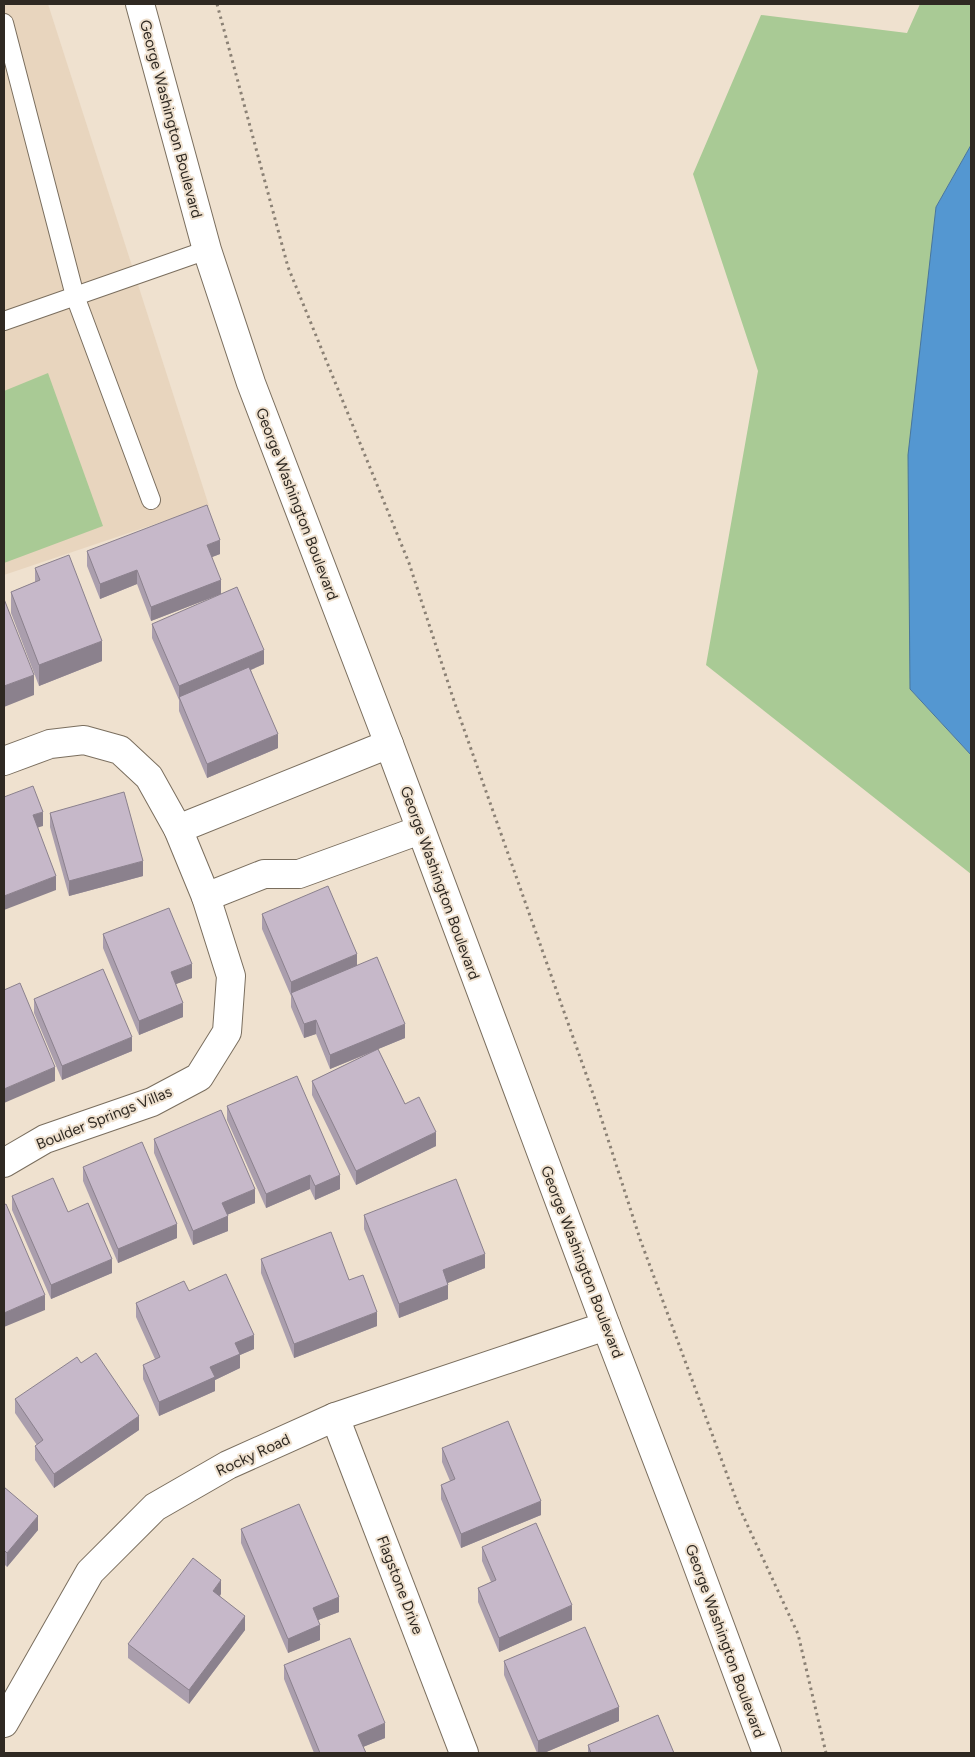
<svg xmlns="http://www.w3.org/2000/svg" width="975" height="1757" viewBox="0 0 975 1757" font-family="Figtree,sans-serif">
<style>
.built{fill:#e8d5be}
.green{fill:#a9ca95}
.water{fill:#5497d1;stroke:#49769c}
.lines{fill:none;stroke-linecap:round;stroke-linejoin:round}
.service-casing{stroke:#7a6e5e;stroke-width:20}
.minor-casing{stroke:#7a6e5e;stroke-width:30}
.secondary-casing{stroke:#7a6e5e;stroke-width:30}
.path{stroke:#8b8175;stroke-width:3;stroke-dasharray:2.5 4;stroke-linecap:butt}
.service{stroke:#fff;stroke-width:18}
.minor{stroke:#fff;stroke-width:28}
.secondary{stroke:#fff;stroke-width:28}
.wall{fill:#aa9ead}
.shaded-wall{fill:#8b818d}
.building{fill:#c6b8c9;stroke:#8b818d}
.labels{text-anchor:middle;stroke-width:4;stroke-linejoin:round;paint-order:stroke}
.street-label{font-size:15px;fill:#2f2922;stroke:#efe1cf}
</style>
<rect width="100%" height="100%" fill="#efe1cf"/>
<path class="built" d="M4 4H48L209 506 4 575Z"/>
<g class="green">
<path d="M920 4H971V145L936 207 910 689 971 755V874L706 665 758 371 693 174 761 15 907 33Z"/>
<path d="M48 373 103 526 4 563V391Z"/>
</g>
<path class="water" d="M971 145V755L910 689 908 455 936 207Z"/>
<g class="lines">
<defs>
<g id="service">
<path d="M4 23 75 296 151 500"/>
<path d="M4 321 207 250"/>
</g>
<g id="minor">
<path d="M4 761 50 744 84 740 120 750 149 777 178 829 206 897 231 976 227 1032 199 1077 152 1102 45 1139 4 1163"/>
<path d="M178 829 389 744"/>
<path d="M206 897 264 874H299L420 830"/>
<path d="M335 1417 464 1753"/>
<path d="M4 1723 90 1572 155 1507 228 1465 335 1417 606 1326"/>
</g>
<path id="secondary" d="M140 4 207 250 251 383 389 744 606 1326 691 1548 767 1753"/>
</defs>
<use href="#service" class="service-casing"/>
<use href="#minor" class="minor-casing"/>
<use href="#secondary" class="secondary-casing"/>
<path class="path" d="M217 4 288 267 409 563 454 701 597 1105 640 1239 739 1507 798 1634 826 1753"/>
<use href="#service" class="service"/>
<use href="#minor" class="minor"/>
<use href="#secondary" class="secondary"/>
</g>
<g class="wall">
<path d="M87 551 220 554 212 557 221 594 151 621 137 584 100 599 87 566Z"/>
<path d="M35 568 102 661 39 686 11 613V592L35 582Z"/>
<path d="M152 624 264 664 251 670 278 748 207 778 179 711V700L152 638Z"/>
<path d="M50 813 143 876 69 896 50 827Z"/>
<path d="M262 914 357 965 405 1038 378 1049 405 1104 436 1146 356 1185 312 1095V1081L377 1050 330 1069 316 1034 304 1038 291 1007V996L262 929Z"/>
<path d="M103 934 192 978 176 984 183 1017 139 1035 103 948Z"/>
<path d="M34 999 132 1051 62 1080 34 1013Z"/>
<path d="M227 1106 340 1189 315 1200 310 1189 266 1208 227 1120Z"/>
<path d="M154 1139 255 1203 227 1215 228 1231 193 1245 154 1153Z"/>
<path d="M83 1167 177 1238 118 1263 83 1181Z"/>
<path d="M12 1196 68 1212 112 1273 51 1299 12 1210Z"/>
<path d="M364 1215 485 1268 447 1283 448 1299 399 1318 364 1229Z"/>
<path d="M261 1259 377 1326 294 1358 261 1273Z"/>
<path d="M189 1291 254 1349 240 1355V1368L215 1380V1391L159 1416 143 1379V1365L155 1359 136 1317V1303Z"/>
<path d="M81 1363 139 1430 54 1488 35 1460V1446L37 1445 15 1413V1399Z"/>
<path d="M442 1448 541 1515 461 1548 441 1499V1485L450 1481 442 1462Z"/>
<path d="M4 1487 38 1530 7 1567 4 1564Z"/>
<path d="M241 1529 339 1612 318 1620 320 1640 288 1653 241 1543Z"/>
<path d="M482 1547 572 1620 499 1652 478 1602V1588L491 1582 482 1561Z"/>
<path d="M221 1594 220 1596 245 1630 189 1704 128 1658V1644Z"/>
<path d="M504 1661 619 1721 544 1753H537L504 1675Z"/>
<path d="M284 1665 385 1738 363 1747 366 1753H314L284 1679Z"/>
<path d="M588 1745 674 1753H588Z"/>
</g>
<g class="shaded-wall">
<path d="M220 540V554L207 559V545Z"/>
<path d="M137 570V584L100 599V584Z"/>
<path d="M221 580V594L151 621V607Z"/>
<path d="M102 641V661L39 686V665Z"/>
<path d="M264 650V664L180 700 179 697V700V686Z"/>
<path d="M34 675V695L4 707V686Z"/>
<path d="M278 734V748L207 778V764Z"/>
<path d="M43 812V826L33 829V815Z"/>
<path d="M143 861V876L69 896V881Z"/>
<path d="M56 876V890L4 910V896Z"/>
<path d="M357 954V968L291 993V997V982Z"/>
<path d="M192 964V978L171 986V972Z"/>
<path d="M183 1003V1017L139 1035V1021Z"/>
<path d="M316 1020V1034L304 1038V1024Z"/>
<path d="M405 1024V1038L330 1069V1055Z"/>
<path d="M132 1037V1051L62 1080V1066Z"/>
<path d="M55 1067V1081L4 1103V1089Z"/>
<path d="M436 1132V1146L356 1185V1171Z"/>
<path d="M310 1175V1189L266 1208V1194Z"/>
<path d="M340 1175V1189L315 1200V1186Z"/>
<path d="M255 1189V1203L222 1217V1203Z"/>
<path d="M228 1216V1231L193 1245V1231Z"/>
<path d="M177 1224V1238L118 1263V1249Z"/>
<path d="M485 1254V1268L443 1285V1270Z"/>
<path d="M112 1259V1273L51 1299V1285Z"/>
<path d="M448 1285V1299L399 1318V1304Z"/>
<path d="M45 1295V1310L4 1327V1313Z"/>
<path d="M377 1312V1326L294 1358V1344Z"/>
<path d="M254 1335V1349L240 1355V1368L215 1380V1391L159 1416V1402L210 1367 235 1343Z"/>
<path d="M139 1416V1430L54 1488V1474Z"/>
<path d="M541 1501V1515L461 1548V1534Z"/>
<path d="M38 1516V1530L7 1567V1553Z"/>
<path d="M221 1580V1594L213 1605V1591Z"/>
<path d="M339 1597V1612L313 1622V1608Z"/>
<path d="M572 1605V1620L499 1652V1638Z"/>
<path d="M245 1616V1630L189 1704V1690Z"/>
<path d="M320 1625V1640L288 1653V1639Z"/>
<path d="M619 1707V1721L544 1753H538V1741Z"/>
<path d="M385 1723V1738L358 1749V1735Z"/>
</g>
<g class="building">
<path d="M207 505 220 540 207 545 221 580 151 607 137 570 100 584 87 551Z"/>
<path d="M69 555 102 641 39 665 11 592 40 580 35 568Z"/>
<path d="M237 587 264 650 179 686 152 624Z"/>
<path d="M4 599 34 675 4 686Z"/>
<path d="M249 667 278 734 207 764 179 697Z"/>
<path d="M33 786 43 812 33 815 56 876 4 896V797Z"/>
<path d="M124 792 143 861 69 881 50 813Z"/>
<path d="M328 886 357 954 291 982 262 914Z"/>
<path d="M169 908 192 964 171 972 183 1003 139 1021 103 934Z"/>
<path d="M377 957 405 1024 330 1055 316 1020 304 1024 291 993Z"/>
<path d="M103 969 132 1037 62 1066 34 999Z"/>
<path d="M20 983 55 1067 4 1089V990Z"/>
<path d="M378 1049 405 1104 419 1097 436 1132 356 1171 312 1081Z"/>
<path d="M297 1076 340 1175 315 1186 310 1175 266 1194 227 1106Z"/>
<path d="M221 1110 255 1189 222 1203 228 1216 193 1231 154 1139Z"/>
<path d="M142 1142 177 1224 118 1249 83 1167Z"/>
<path d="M53 1178 68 1212 88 1203 112 1259 51 1285 12 1196Z"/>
<path d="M456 1179 485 1254 443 1270 448 1285 399 1304 364 1215Z"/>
<path d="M6 1204 45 1295 4 1313V1205Z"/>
<path d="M331 1232 349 1280 363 1275 377 1312 294 1344 261 1259Z"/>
<path d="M226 1274 254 1335 235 1343 240 1354 210 1367 215 1377 159 1402 143 1365 160 1357 136 1303 184 1281 189 1291Z"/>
<path d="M96 1353 139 1416 54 1474 35 1446 43 1440 15 1399 77 1357 81 1363Z"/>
<path d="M508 1421 541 1501 461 1534 441 1485 455 1479 442 1448Z"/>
<path d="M4 1487 38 1516 7 1553 4 1550Z"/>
<path d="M299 1504 339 1597 313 1608 320 1625 288 1639 241 1529Z"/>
<path d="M536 1523 572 1605 499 1638 478 1588 496 1580 482 1547Z"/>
<path d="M193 1558 221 1580 213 1591 245 1616 189 1690 128 1644Z"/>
<path d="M585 1627 619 1707 538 1741 504 1661Z"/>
<path d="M350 1638 385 1723 358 1735 366 1753H320L284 1665Z"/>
<path d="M658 1715 674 1753H591L588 1745Z"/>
</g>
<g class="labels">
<g class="street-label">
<text transform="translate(171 119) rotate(75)" y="5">George Washington Boulevard</text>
<text transform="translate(297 504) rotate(69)" y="5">George Washington Boulevard</text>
<text transform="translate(440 883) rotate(70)" y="5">George Washington Boulevard</text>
<text transform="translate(104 1118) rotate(-22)" y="5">Boulder Springs Villas</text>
<text transform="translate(582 1262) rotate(69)" y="5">George Washington Boulevard</text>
<text transform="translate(253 1455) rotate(-25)" y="5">Rocky Road</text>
<text transform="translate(400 1585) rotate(69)" y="5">Flagstone Drive</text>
<text transform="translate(725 1641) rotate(70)" y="5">George Washington Boulevard</text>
</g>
</g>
<rect width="975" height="1757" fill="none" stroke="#2f2922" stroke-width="10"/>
</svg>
